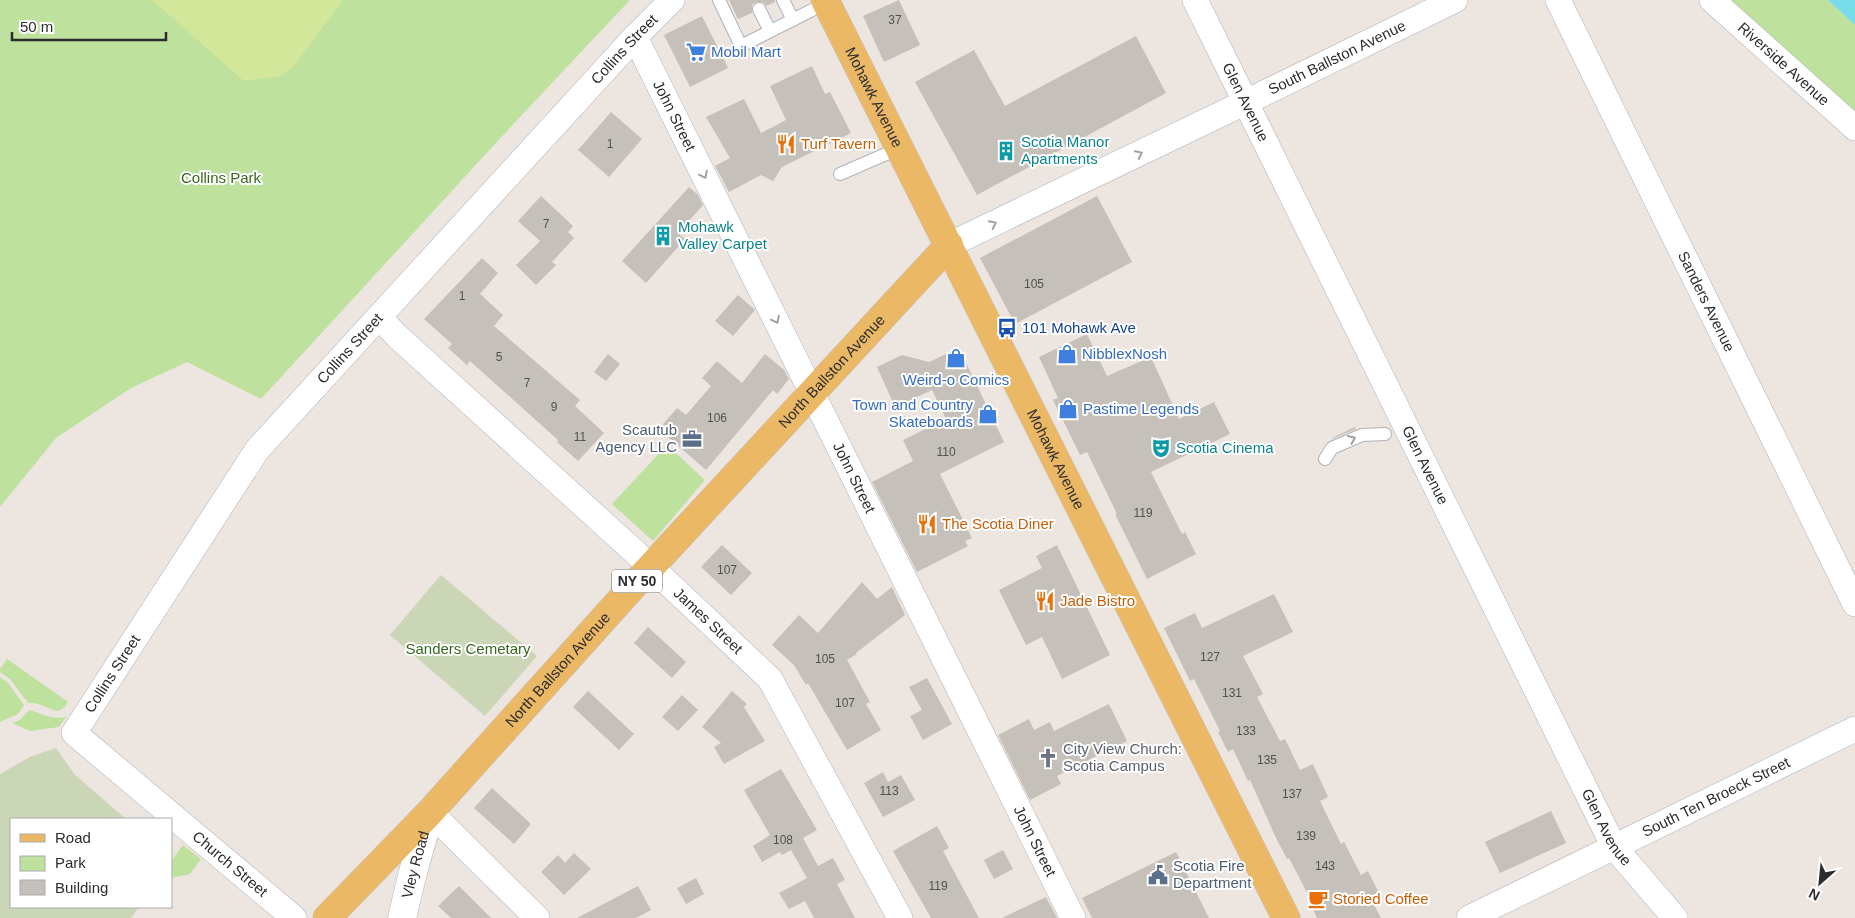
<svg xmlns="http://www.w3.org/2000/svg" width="1855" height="918" viewBox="0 0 1855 918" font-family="Helvetica,sans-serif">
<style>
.green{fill:#bfe19e}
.cemetery{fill:#cbd6b7}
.pitch{fill:#d2e79a}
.water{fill:#77dcea}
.building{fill:#c6c0ba}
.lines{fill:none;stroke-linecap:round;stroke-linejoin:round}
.service-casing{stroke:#afb3bc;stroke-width:14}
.minor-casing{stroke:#afb3bc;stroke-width:26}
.tertiary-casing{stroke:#afb3bc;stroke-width:29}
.primary-casing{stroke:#c4c4c4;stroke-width:29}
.service{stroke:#fff;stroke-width:12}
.minor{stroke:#fff;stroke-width:25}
.tertiary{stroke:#fff;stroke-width:28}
.primary{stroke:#ebb866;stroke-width:28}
.oneway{stroke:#a0a0a0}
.labels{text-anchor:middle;stroke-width:4;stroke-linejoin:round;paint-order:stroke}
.number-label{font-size:12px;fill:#525150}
.shield{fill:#fff;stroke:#6b6b6b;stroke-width:1}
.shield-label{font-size:14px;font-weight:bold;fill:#2c2c2c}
.street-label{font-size:15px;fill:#2c2c2c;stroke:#fff}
.shop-label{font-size:15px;fill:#366cbe;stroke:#fff;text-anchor:start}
.culture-label{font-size:15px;fill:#0d838f;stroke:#fff;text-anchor:start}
.food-label{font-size:15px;fill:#c56008;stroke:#fff;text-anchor:start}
.park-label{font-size:15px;fill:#38671e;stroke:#fff}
.transit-label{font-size:15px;fill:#164399;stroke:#fff;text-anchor:start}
.service-label{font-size:15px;fill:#4e5e75;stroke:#fff;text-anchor:end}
.worship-label{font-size:15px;fill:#5b616d;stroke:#fff;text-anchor:start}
</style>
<rect width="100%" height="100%" fill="#ede5df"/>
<g class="green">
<path d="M0 0H630L506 132 261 399 187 362 131 388 56 438 0 507Z"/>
<path d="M1728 0H1828L1855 25V113Z"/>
<path d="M667 445 705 480 653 541 612 504Z"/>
<path d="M7 659 68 702C59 717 53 709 41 705 37 703 32 703 28 703L10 679 0 672V669Z"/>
<path d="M0 677 8 683 24 705 18 714 0 722Z"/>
<path d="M29 710C44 714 50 720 66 717L59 727 30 731 12 723 20 720Z"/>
<path d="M183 845 201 859 190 874 171 878V861Z"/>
</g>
<g class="cemetery">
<path d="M441 575 537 656 485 716 390 635Z"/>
<path d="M56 748 75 775 126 819H11V907H139L131 918H0V774L30 757Z"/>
</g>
<path class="pitch" d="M152 0H343L294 66 281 76 244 81Z"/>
<path class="water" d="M1828 0H1855V25Z"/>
<g class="building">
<path d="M729 0H775V2L766 6 763 2H756L752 5V13L738 19Z"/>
<path d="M899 0 920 45 884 62 863 16Z"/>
<path d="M702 16 728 68 690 87 664 35Z"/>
<path d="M1136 36 1166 93 977 195 915 82 974 50 1005 106Z"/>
<path d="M812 66 825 94 830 92 851 133 782 167 773 181 761 175 729 192 715 166 730 158 706 117 744 99 761 133 786 120 770 86Z"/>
<path d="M611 112 642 139 609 177 578 150Z"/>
<path d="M689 187 698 195 703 205 678 233 685 239 646 283 622 261Z"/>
<path d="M541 196 573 226 568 232 574 238 552 262 556 265 536 285 516 265 540 241 518 221Z"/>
<path d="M1097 196 1132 262 1015 324 980 258Z"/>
<path d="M482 258 498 273 480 294 503 315 494 326 580 400 575 406 604 433 578 461 557 442 558 440 470 361 467 365 448 348 452 344 424 319Z"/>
<path d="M738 295 755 310 733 336 715 321Z"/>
<path d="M1087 334 1107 376 1151 357 1179 419 1214 402 1230 434 1151 472 1182 534 1185 532 1196 554 1147 579 1115 514H1117L1087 452 1080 455 1053 400 1058 398 1039 357Z"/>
<path d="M959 348 1004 442 940 474 972 538 965 541 968 546 917 572 872 482 913 461 903 440 946 419 932 390 895 407 877 367 902 355 929 362Z"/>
<path d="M608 354 620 364 606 381 594 372Z"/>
<path d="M765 354 784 370 789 379 777 394 773 390 706 470 659 429 677 408 686 415 711 386 702 378 717 361 742 383Z"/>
<path d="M1355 427 1356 429 1332 439V438Z"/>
<path d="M722 545 752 573 731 595 701 567Z"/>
<path d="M1057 545 1110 655 1062 679 1042 637 1026 645 999 590 1042 568 1036 556Z"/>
<path d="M862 582 877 599 892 587 905 615 856 653 857 654 847 660 870 702 866 704 881 730 847 750 808 683 806 685 794 665 772 645 799 615 818 633Z"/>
<path d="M1274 594 1293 632 1243 656 1263 694 1257 697 1280 741 1285 739 1300 770 1313 764 1328 797 1320 801 1341 844 1344 842 1361 875 1368 871 1379 893 1370 897 1381 918H1317L1309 901 1311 900 1289 858 1287 859 1276 838 1250 780 1248 781 1233 749 1228 752 1218 732 1220 731 1194 679 1190 681 1164 628 1195 613 1202 628Z"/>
<path d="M648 627 686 662 672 678 634 643Z"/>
<path d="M927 678 952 724 923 740 910 716 922 710 909 687Z"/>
<path d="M588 691 634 734 619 750 573 707Z"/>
<path d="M732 691 747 704 744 707 765 741 724 764 714 747 721 743 702 727Z"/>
<path d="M682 695 698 710 678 731 662 717Z"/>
<path d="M1109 704 1127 741 1057 776 1061 784 1030 800 998 735 1029 719 1034 730 1050 722 1054 731Z"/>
<path d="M781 769 817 830 803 838 818 866 833 858 845 880 837 884 855 918H814L805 901 789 909 779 893 807 878 791 850 782 855 780 852 762 862 753 846 770 835 744 790Z"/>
<path d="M883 772 888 782 901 775 915 800 883 817 864 783Z"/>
<path d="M492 788 531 824 514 844 474 808Z"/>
<path d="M1551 811 1566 843 1500 873 1485 842Z"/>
<path d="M937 826 949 848 943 851 979 918H931L893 851Z"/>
<path d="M1003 850 1013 869 994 879 984 860Z"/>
<path d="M1176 852 1209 918H1092L1082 898Z"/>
<path d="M574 853 591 869 564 895 541 872 558 855 565 863Z"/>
<path d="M696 878 704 894 686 904 677 888Z"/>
<path d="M459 886 491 918H451L438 906Z"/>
<path d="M638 886 651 910 636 918H577Z"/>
<path d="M1046 897 1057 918H1002Z"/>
</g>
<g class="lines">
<defs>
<g id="service">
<path d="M719 0 741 46 826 3"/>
<path d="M783 0 793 20"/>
<path d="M759 9 770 31"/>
<path d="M840 174 900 148"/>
<path d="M1325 459 1332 448 1362 435 1385 434"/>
</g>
<g id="minor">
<path id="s1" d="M1195 0 1614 847 1675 918"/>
<path id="s2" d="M1558 0 1855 604"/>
<path id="s3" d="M1712 0 1855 128"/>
<path id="s4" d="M635 37 1073 918"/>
<path id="s5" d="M949 245 1246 102 1455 0"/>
<path id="s6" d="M379 317 397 336 636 553 770 679 900 918"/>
<path d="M430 812 537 918"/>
<path id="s7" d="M294 918 74 733 257 450 635 37 672 0"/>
<path id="s8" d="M1469 918 1855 729"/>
</g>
<g id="tertiary">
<path id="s9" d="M402 918 413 872 430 812"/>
</g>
<g id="primary">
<path id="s10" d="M825 0 1286 918"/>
<path id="s11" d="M327 918 430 812 635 584 949 245"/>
</g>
</defs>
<use href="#service" class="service-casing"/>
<use href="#minor" class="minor-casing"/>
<use href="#tertiary" class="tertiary-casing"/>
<use href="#primary" class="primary-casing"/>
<use href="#service" class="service"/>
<use href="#minor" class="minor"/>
<use href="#tertiary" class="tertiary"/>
<use href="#primary" class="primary"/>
</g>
<defs><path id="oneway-chevron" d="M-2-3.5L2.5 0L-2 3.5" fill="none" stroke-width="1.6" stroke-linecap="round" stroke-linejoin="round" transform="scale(1.25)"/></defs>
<g class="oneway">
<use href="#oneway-chevron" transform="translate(1139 154) rotate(-26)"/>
<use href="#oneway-chevron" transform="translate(704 175) rotate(64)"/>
<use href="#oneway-chevron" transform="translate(993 224) rotate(-26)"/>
<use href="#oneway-chevron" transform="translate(776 320) rotate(64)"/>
<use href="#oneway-chevron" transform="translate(1352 439) rotate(-24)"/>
</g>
<defs>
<symbol id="supermarket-bare" viewBox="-9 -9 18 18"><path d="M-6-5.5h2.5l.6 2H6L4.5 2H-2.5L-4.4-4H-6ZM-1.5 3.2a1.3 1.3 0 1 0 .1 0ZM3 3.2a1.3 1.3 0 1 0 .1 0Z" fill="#3f7fe0" stroke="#fff" stroke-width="2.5" paint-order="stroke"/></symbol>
<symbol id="restaurant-bare" viewBox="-9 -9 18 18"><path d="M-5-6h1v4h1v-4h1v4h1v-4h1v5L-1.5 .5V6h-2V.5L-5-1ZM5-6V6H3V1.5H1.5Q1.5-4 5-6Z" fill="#e8710a" stroke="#fff" stroke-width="2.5" paint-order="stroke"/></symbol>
<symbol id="building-bare" viewBox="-9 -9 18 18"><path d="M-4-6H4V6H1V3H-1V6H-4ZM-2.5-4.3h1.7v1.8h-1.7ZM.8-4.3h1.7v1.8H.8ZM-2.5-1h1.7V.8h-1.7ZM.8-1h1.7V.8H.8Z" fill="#0f9aa8" stroke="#fff" stroke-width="2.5" paint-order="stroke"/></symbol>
<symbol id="bus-bare" viewBox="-9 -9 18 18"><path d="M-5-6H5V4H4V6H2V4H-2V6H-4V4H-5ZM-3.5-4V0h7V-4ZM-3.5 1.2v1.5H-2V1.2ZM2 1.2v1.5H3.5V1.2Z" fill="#1a4fb4" stroke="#fff" stroke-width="2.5" paint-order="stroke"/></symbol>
<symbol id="shop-bare" viewBox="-9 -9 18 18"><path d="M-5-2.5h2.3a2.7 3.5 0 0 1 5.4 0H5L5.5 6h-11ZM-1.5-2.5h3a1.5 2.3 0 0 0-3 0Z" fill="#3f7fe0" stroke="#fff" stroke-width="2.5" paint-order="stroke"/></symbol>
<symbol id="office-bare" viewBox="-9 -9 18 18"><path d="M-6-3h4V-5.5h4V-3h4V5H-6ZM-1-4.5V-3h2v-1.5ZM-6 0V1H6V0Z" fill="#5c6f8a" stroke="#fff" stroke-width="2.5" paint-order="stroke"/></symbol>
<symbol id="theatre-bare" viewBox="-9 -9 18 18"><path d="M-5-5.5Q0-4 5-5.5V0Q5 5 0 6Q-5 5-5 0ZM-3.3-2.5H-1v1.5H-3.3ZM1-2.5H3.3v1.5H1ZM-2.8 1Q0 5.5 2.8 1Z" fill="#0f9aa8" stroke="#fff" stroke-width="2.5" paint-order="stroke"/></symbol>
<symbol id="church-bare" viewBox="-9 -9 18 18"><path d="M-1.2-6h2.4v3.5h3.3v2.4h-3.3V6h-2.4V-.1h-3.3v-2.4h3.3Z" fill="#6b7280" stroke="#fff" stroke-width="2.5" paint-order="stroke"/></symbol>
<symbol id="civic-bare" viewBox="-9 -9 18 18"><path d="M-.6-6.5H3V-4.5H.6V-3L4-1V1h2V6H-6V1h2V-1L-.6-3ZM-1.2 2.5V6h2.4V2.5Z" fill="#5c6f8a" stroke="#fff" stroke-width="2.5" paint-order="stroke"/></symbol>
<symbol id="cafe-bare" viewBox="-9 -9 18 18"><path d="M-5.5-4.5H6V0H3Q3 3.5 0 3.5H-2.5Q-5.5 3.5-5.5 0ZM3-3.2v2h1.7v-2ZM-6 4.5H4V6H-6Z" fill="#e8710a" stroke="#fff" stroke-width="2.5" paint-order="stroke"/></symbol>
</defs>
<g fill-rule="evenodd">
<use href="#supermarket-bare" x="682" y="38" width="28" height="28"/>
<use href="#restaurant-bare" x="772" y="130" width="28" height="28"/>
<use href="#building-bare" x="992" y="137" width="28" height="28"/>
<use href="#building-bare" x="649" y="222" width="28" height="28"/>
<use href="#bus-bare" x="993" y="314" width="28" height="28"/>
<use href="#shop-bare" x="1053" y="340" width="28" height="28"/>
<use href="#shop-bare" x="942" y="344" width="28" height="28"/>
<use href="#shop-bare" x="1054" y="395" width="28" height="28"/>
<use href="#shop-bare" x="974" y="400" width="28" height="28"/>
<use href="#office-bare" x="678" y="425" width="28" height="28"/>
<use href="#theatre-bare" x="1147" y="434" width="28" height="28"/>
<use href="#restaurant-bare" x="913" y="510" width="28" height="28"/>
<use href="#restaurant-bare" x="1031" y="587" width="28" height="28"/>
<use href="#church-bare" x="1034" y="744" width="28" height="28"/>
<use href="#civic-bare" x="1144" y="861" width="28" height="28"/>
<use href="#cafe-bare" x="1304" y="885" width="28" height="28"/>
</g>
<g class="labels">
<g class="number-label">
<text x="895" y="24">37</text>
<text x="610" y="148">1</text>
<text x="546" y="228">7</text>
<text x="1034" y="288">105</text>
<text x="462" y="300">1</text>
<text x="499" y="361">5</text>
<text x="527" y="387">7</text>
<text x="554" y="411">9</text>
<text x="717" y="422">106</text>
<text x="580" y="441">11</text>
<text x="946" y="456">110</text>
<text x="1143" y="517">119</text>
<text x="727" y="574">107</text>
<text x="1210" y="661">127</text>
<text x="825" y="663">105</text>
<text x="1232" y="697">131</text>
<text x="845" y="707">107</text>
<text x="1246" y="735">133</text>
<text x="1267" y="764">135</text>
<text x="889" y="795">113</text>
<text x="1292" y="798">137</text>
<text x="1306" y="840">139</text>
<text x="783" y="844">108</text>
<text x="1325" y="870">143</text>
<text x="938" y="890">119</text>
</g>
<rect class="shield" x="612" y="569.5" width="50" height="23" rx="4"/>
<g class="shield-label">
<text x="637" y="586">NY 50</text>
</g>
<g class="street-label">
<text dy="5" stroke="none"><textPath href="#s7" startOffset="1168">Collins Street</textPath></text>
<text dy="5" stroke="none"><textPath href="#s5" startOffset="431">South Ballston Avenue</textPath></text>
<text dy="5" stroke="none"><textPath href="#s3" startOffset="96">Riverside Avenue</textPath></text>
<text dy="5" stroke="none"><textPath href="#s10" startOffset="109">Mohawk Avenue</textPath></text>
<text dy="5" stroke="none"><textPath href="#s1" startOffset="114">Glen Avenue</textPath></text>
<text dy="5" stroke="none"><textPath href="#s4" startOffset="88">John Street</textPath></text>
<text dy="5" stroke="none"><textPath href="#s2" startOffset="336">Sanders Avenue</textPath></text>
<text dy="5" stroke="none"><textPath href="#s7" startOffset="762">Collins Street</textPath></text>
<text dy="5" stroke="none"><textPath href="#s11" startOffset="744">North Ballston Avenue</textPath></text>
<text dy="5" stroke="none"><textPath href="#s10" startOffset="514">Mohawk Avenue</textPath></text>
<text dy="5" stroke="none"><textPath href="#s1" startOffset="519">Glen Avenue</textPath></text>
<text dy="5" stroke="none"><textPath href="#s4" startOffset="492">John Street</textPath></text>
<text dy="5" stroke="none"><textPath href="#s6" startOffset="448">James Street</textPath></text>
<text dy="5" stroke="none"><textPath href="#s11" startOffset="339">North Ballston Avenue</textPath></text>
<text dy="5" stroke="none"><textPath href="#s7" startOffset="358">Collins Street</textPath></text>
<text dy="5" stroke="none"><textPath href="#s8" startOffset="275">South Ten Broeck Street</textPath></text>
<text dy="5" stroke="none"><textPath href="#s1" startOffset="924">Glen Avenue</textPath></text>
<text dy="5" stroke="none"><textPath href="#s4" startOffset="898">John Street</textPath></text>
<text transform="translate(230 864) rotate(40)" y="5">Church Street</text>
<text dy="5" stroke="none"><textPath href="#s9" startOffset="55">Vley Road</textPath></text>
</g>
<g class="shop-label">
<text x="711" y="57">Mobil Mart</text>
<text x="1082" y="359">NibblexNosh</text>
<text x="956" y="385" text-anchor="middle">Weird-o Comics</text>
<text x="973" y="410" text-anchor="end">Town and Country<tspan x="973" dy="17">Skateboards</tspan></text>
<text x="1083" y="414">Pastime Legends</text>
</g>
<g class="culture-label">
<text x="1021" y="147">Scotia Manor<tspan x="1021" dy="17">Apartments</tspan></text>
<text x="678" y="232">Mohawk<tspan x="678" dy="17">Valley Carpet</tspan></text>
<text x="1176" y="453">Scotia Cinema</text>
</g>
<g class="food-label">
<text x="801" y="149">Turf Tavern</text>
<text x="942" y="529">The Scotia Diner</text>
<text x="1060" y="606">Jade Bistro</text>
<text x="1333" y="904">Storied Coffee</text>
</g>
<g class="park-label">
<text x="221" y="183">Collins Park</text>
<text x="468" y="654">Sanders Cemetary</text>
</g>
<g class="transit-label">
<text x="1022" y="333">101 Mohawk Ave</text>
</g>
<g class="service-label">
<text x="677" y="435">Scautub<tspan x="677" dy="17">Agency LLC</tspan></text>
<text x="1173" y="871" text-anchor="start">Scotia Fire<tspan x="1173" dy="17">Department</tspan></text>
</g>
<g class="worship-label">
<text x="1063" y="754">City View Church:<tspan x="1063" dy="17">Scotia Campus</tspan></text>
</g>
</g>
<rect x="10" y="818" width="162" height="90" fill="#ffffff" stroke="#ababab"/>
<rect x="20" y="834" width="25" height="8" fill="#ebb866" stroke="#ababab"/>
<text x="55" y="843" font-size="15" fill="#2c2c2c">Road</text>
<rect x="20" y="856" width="25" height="15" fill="#bfe19e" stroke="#ababab"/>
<text x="55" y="868" font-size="15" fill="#2c2c2c">Park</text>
<rect x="20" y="880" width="25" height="15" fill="#c6c0ba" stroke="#ababab"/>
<text x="55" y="893" font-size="15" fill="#2c2c2c">Building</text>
<g transform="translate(1820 883) rotate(207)" stroke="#ffffff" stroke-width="4" paint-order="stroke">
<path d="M0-4L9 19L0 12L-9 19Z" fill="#2c2c2c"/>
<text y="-8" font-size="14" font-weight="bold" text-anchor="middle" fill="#2c2c2c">N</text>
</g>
<path d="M12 32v8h154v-8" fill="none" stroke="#2c2c2c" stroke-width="2.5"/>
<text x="20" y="32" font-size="15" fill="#2c2c2c" stroke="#ffffff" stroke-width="4" paint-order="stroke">50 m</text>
</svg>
